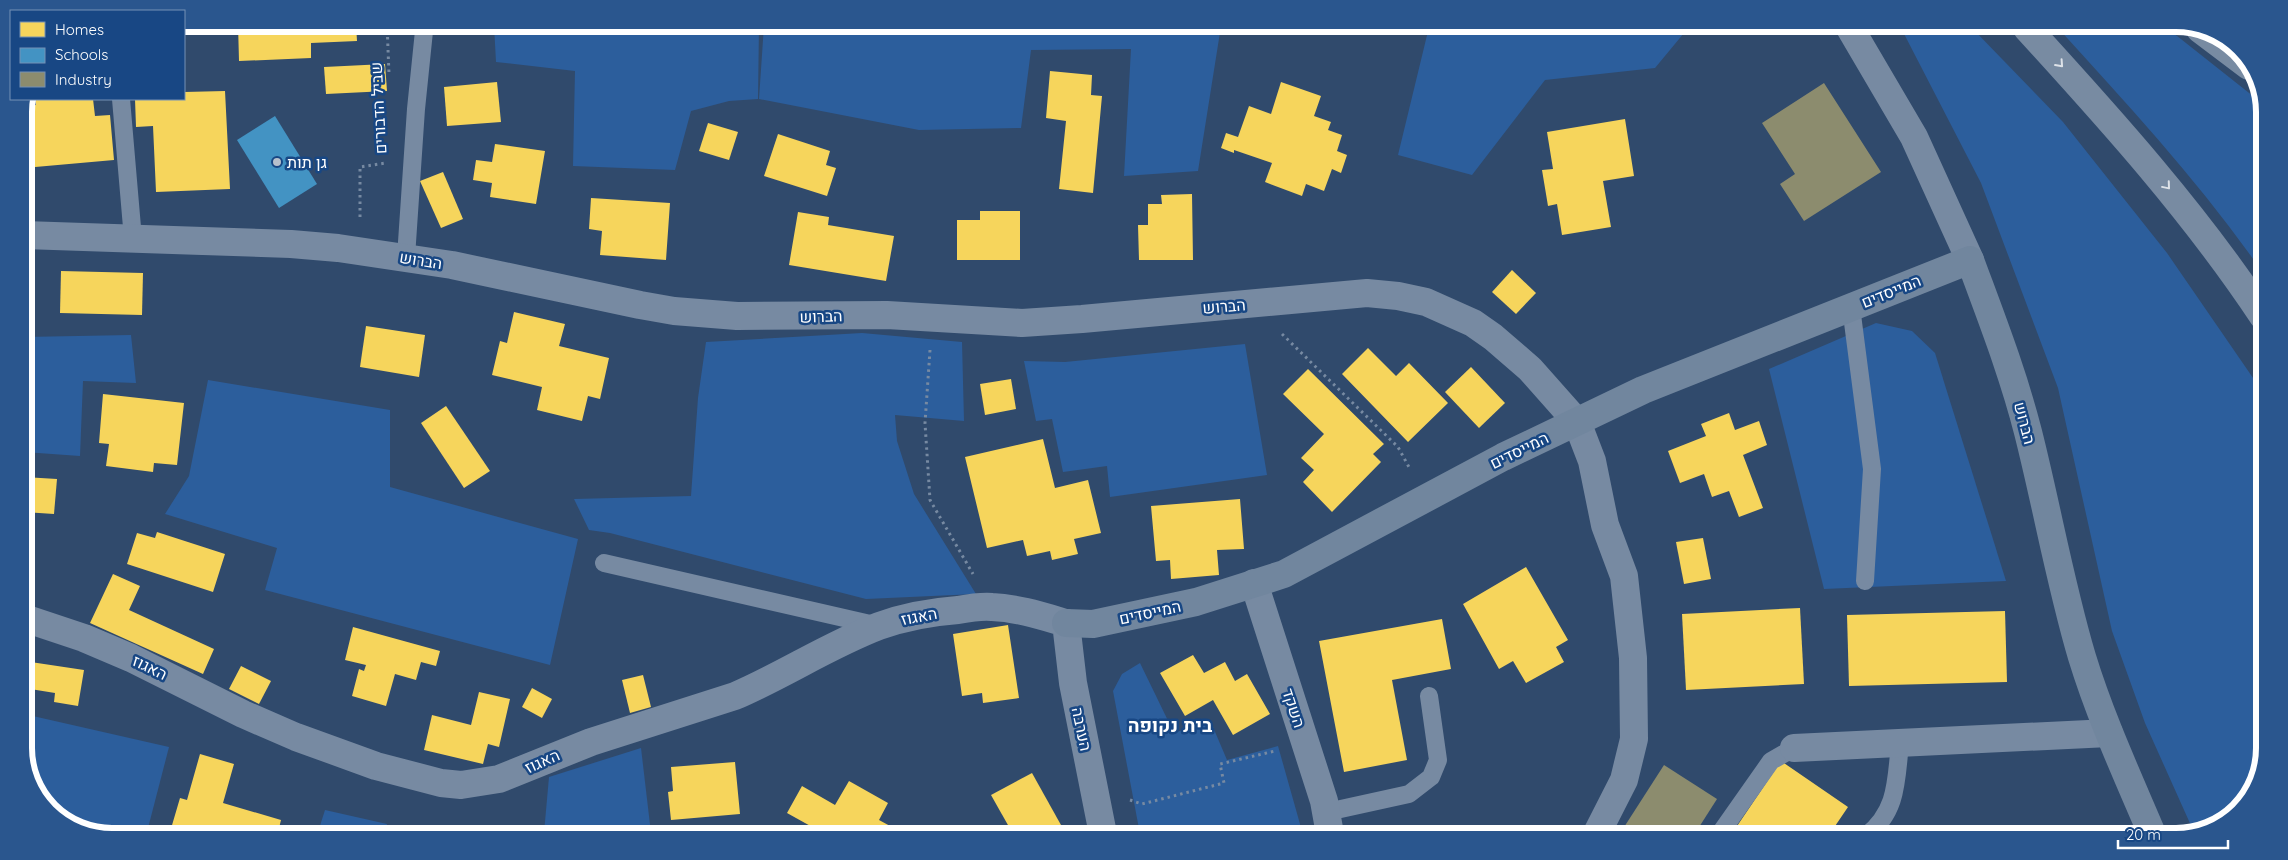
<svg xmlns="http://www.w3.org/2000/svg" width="2288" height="860" viewBox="0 0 2288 860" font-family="Quicksand,Heebo,sans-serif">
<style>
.green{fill:#2c5e9c}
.homes{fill:#f6d55c}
.schools{fill:#4393c3}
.industry{fill:#8c8c6e}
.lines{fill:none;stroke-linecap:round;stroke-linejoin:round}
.path{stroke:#778aa2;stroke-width:3;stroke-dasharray:2.5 4;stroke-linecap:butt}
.lane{stroke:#778aa2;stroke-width:18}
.street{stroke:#778aa2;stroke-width:28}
.secondary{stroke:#71869e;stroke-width:28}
.highway{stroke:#788ba2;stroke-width:28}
.oneway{stroke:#dde2e8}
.poi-dot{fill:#b7c0cc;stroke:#184784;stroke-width:2}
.labels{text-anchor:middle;stroke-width:5;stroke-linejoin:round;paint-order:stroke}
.street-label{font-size:16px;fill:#fff;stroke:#184784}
.poi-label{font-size:16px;fill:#fff;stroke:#184784;text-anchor:start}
.quarter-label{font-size:19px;font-weight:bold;fill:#fff;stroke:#184784}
.rim{fill:none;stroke:#fff;stroke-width:6}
</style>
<rect width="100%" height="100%" fill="#304a6c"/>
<g class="green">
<path d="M494 25H759L758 99 729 101 691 111 675 170 573 166 575 71 496 62Z"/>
<path d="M764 25 1221 26 1198 171 1124 176 1131 49 1031 50 1021 128 919 130 759 99Z"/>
<path d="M1429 27H1689L1655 68 1545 80 1472 175 1398 155Z"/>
<path d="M1901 28H1972L2063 122 2167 253 2262 391 2259 777 2229 818 2193 830 2145 723 2112 631 2058 388 1981 183Z"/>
<path d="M2058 28H2167L2263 104V273C2202 185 2130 107 2058 28Z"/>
<path d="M1876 323 1912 331 1935 353 2006 581 1824 589 1769 369Z"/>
<path d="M862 333 962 342 964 421 895 415 897 441 914 494 976 594 866 599 610 533 589 530 574 499 691 496 698 398 706 342Z"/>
<path d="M131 335 136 383 83 381 80 456 24 452V337Z"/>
<path d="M1245 344 1267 475 1110 497 1107 466 1063 472 1052 419 1036 421 1024 361 1065 362Z"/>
<path d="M208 380 390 410V487L578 539 550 665 265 590 277 548 165 514 189 476Z"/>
<path d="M1140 663 1174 733 1210 720 1227 760 1278 746 1300 824 1301 834H1140L1113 691 1122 674Z"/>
<path d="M24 714 169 747 147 832 83 831 42 801 24 754Z"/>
<path d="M641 748 651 833H544L549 777Z"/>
<path d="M325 810 387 824 385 832H318Z"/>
</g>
<g class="homes">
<path d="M238 24H356L357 41 311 43V58L239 61Z"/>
<path d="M385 64 387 91 326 94 324 67Z"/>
<path d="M1050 71 1092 75 1091 95 1102 96 1093 193 1059 189 1066 121 1046 118Z"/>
<path d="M497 82 501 122 447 126 444 87Z"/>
<path d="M1281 82 1321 96 1314 116 1331 122 1328 130 1342 135 1337 151 1347 155 1341 173 1332 169 1324 191 1306 184 1302 196 1265 182 1272 163 1234 150V153L1221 148 1226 133 1238 137 1249 106 1271 114Z"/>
<path d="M225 91 230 189 156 192 153 126 136 127 135 99H184V92Z"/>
<path d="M35 99H93L95 116 110 115 114 160 24 168V107L36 105Z"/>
<path d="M1625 119 1634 176 1603 181 1611 227 1562 235 1557 204 1548 206 1542 170 1553 169 1547 132Z"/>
<path d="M708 123 738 132 729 160 699 151Z"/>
<path d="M778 134 830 151 826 165 836 168 827 196 764 176Z"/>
<path d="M495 144 545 151 536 204 490 197 492 183 473 180 476 160 492 162Z"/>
<path d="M443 172 463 219 441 228 420 181Z"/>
<path d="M1192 194 1193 260H1139L1138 225H1148V204H1162L1161 195Z"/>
<path d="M591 198 670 203 666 260 600 255 602 231 589 229Z"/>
<path d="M980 211H1020V260H957V220H980Z"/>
<path d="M798 212 829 217 828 225 894 236 886 281 789 265Z"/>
<path d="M1512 270 1536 293 1516 314 1492 292Z"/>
<path d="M61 271 143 273 142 315 60 313Z"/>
<path d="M514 312 565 324 559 346 609 358 600 399 588 396 582 421 537 410 542 387 492 375 500 341 507 343Z"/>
<path d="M366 326 425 335 419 377 360 367Z"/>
<path d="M1368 348 1396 376 1409 363 1448 403 1408 442 1342 374Z"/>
<path d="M1471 367 1505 403 1479 428 1445 392Z"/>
<path d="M1308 369 1384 444 1373 454 1381 462 1332 512 1303 482 1314 470 1301 458 1324 434 1283 394Z"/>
<path d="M1011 379 1016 409 985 415 980 384Z"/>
<path d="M103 394 184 403 177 465 154 463 153 472 106 466 109 444 99 443Z"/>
<path d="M446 406 490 471 464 488 421 423Z"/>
<path d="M1729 413 1735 430 1759 421 1767 445 1743 455 1763 508 1739 517 1729 491 1712 497 1704 474 1680 483 1668 451 1706 436 1701 424Z"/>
<path d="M1043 439 1055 488 1088 480 1101 533 1074 539 1078 554 1052 560 1050 551 1027 556 1023 540 987 548 965 457Z"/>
<path d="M24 477 57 479 54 514 24 512Z"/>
<path d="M1240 499 1244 549 1217 550 1219 575 1171 579 1170 560 1156 561 1151 506Z"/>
<path d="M157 532 225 554 213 592 127 564 137 533 155 538Z"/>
<path d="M1703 538 1711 579 1684 584 1676 542Z"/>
<path d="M1526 567 1568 640 1556 647 1564 662 1526 683 1513 661 1499 669 1463 604Z"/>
<path d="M113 574 140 586 129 610 214 649 203 674 90 623Z"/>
<path d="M1800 608 1804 684 1686 690 1682 614Z"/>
<path d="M2005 611 2007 682 1849 686 1847 615Z"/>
<path d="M1442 619 1451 669 1392 680 1407 760 1344 772 1319 641Z"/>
<path d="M1008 625 1019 698 983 703 982 693 962 696 953 634Z"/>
<path d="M353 627 440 651 436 666 421 662 416 680 395 674 386 706 352 696 359 669 364 671 366 665 345 660Z"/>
<path d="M1193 655 1204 673 1225 662 1235 681 1247 674 1270 714 1233 735 1213 700 1185 716 1160 673Z"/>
<path d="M24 661 84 670 78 706 54 702 55 693 24 688Z"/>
<path d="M241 666 271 681 259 704 229 689Z"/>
<path d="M643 675 651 707 630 713 622 680Z"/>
<path d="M532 688 552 699 542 718 522 707Z"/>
<path d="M479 692 510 699 499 747 488 744 483 764 424 750 432 715 471 725Z"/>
<path d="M200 754 234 764 223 803 281 820 278 832H170L180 798 187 800Z"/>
<path d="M1781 761 1848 807 1829 835 1814 826 1807 835H1731Z"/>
<path d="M735 762 740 814 671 820 668 792 673 791 671 767Z"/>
<path d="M1032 773 1066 834H1013L991 795Z"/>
<path d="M849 781 888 803 879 820 903 833H823L787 813 802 786 835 805Z"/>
</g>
<path class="schools" d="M275 116 317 184 279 208 237 140Z"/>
<g class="industry">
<path d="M1824 83 1881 172 1804 221 1780 184 1795 174 1762 123Z"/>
<path d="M1664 765 1717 799 1694 835H1619Z"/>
</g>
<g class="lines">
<g class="path">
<path d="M387 24 389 74"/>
<path d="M360 217V167L386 163"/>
<path d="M1282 334 1398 447 1410 469"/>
<path d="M930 350 925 423 930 500 973 574"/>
<path d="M1130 800 1142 804 1224 783 1220 764 1275 751"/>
</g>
<g class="lane">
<path d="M121 99 133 239"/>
<path d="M406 257 416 109 424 31"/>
<path d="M1851 307 1872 469 1865 581"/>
<path d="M604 563 879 626"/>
<path d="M1327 812 1409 794 1431 777 1438 760 1429 696"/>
<path d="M1719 835 1771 761 1794 748"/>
<path d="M1866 836C1898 811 1896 780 1900 743"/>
</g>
<g class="street">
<path d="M1850 28 1914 137 1970 260"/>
<path d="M24 235 291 244 338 248 452 265 640 305 674 311 737 316 887 315 1022 323 1082 319 1367 293 1398 296 1426 302 1473 323 1493 337 1530 369 1577 422 1592 461 1605 525 1624 576 1633 658 1634 739 1624 780 1596 835"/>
<path d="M1254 583 1324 801 1330 834"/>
<path d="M24 618 84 638 131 658 243 714 296 737 376 766 441 783 461 785 499 779 591 742 735 696C784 675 829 645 879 626 904 617 931 612 958 610 969 608 981 606 992 607 1017 608 1042 616 1066 623L1073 683 1103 834"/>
<path d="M1794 748 2109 733"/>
</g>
<path class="secondary" d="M1066 623 1093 624 1196 602 1284 574 1503 457 1643 390 1970 260C1991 317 2013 373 2028 432 2047 507 2060 583 2082 657 2101 719 2128 777 2153 836"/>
<g class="highway">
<path d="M2027 28C2111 120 2194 212 2263 316"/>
<path d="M2200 29 2249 66"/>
</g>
</g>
<defs><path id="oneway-chevron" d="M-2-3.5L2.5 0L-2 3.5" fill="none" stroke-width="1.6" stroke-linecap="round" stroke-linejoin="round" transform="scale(1.25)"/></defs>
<g class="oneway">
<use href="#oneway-chevron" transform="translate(2060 64) rotate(48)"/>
<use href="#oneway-chevron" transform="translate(2167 186) rotate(50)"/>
</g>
<circle class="poi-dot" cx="277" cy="162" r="5"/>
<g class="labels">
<g class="street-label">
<text transform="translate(378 108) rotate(-93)" y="6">שביל הדבורים</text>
<text transform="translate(421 260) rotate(9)" y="6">הברוש</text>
<text transform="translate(1891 291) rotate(-22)" y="6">המייסדים</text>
<text transform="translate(1224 306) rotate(-5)" y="6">הברוש</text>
<text transform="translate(821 316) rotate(-2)" y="6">הברוש</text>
<text transform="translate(2025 423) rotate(75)" y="6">הברוש</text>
<text transform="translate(1519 450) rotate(-26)" y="6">המייסדים</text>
<text transform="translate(1150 612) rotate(-12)" y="6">המייסדים</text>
<text transform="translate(919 616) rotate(-11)" y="6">האגוז</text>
<text transform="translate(150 667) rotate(26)" y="6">האגוז</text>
<text transform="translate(1294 708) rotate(72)" y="6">השקד</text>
<text transform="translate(1082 729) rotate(78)" y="6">הערבה</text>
<text transform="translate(542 761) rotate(-24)" y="6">האגוז</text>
</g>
<g class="poi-label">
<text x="287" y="168">גן תות</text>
</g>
<g class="quarter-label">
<text x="1170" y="732">בית נקופה</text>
</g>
</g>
<path d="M0 0H2288V860H0ZM112 32H2176A80 80 0 0 1 2256 112V748A80 80 0 0 1 2176 828H112A80 80 0 0 1 32 748V112A80 80 0 0 1 112 32Z" fill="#2a568e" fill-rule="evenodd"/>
<path class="rim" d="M112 32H2176A80 80 0 0 1 2256 112V748A80 80 0 0 1 2176 828H112A80 80 0 0 1 32 748V112A80 80 0 0 1 112 32Z"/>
<rect x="10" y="10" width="175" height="90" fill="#184784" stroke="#7491b5"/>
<rect x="20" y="22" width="25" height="15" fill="#f6d55c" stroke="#7491b5"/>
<text x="55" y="35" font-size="15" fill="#ffffff">Homes</text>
<rect x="20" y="48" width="25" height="15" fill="#4393c3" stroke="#7491b5"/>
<text x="55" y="60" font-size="15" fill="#ffffff">Schools</text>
<rect x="20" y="72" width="25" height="15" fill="#8c8c6e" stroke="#7491b5"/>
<text x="55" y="85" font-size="15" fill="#ffffff">Industry</text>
<path d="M2118 840v8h110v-8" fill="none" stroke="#ffffff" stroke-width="2.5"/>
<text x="2126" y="840" font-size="15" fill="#ffffff" stroke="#184784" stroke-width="4" paint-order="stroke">20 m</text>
</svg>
